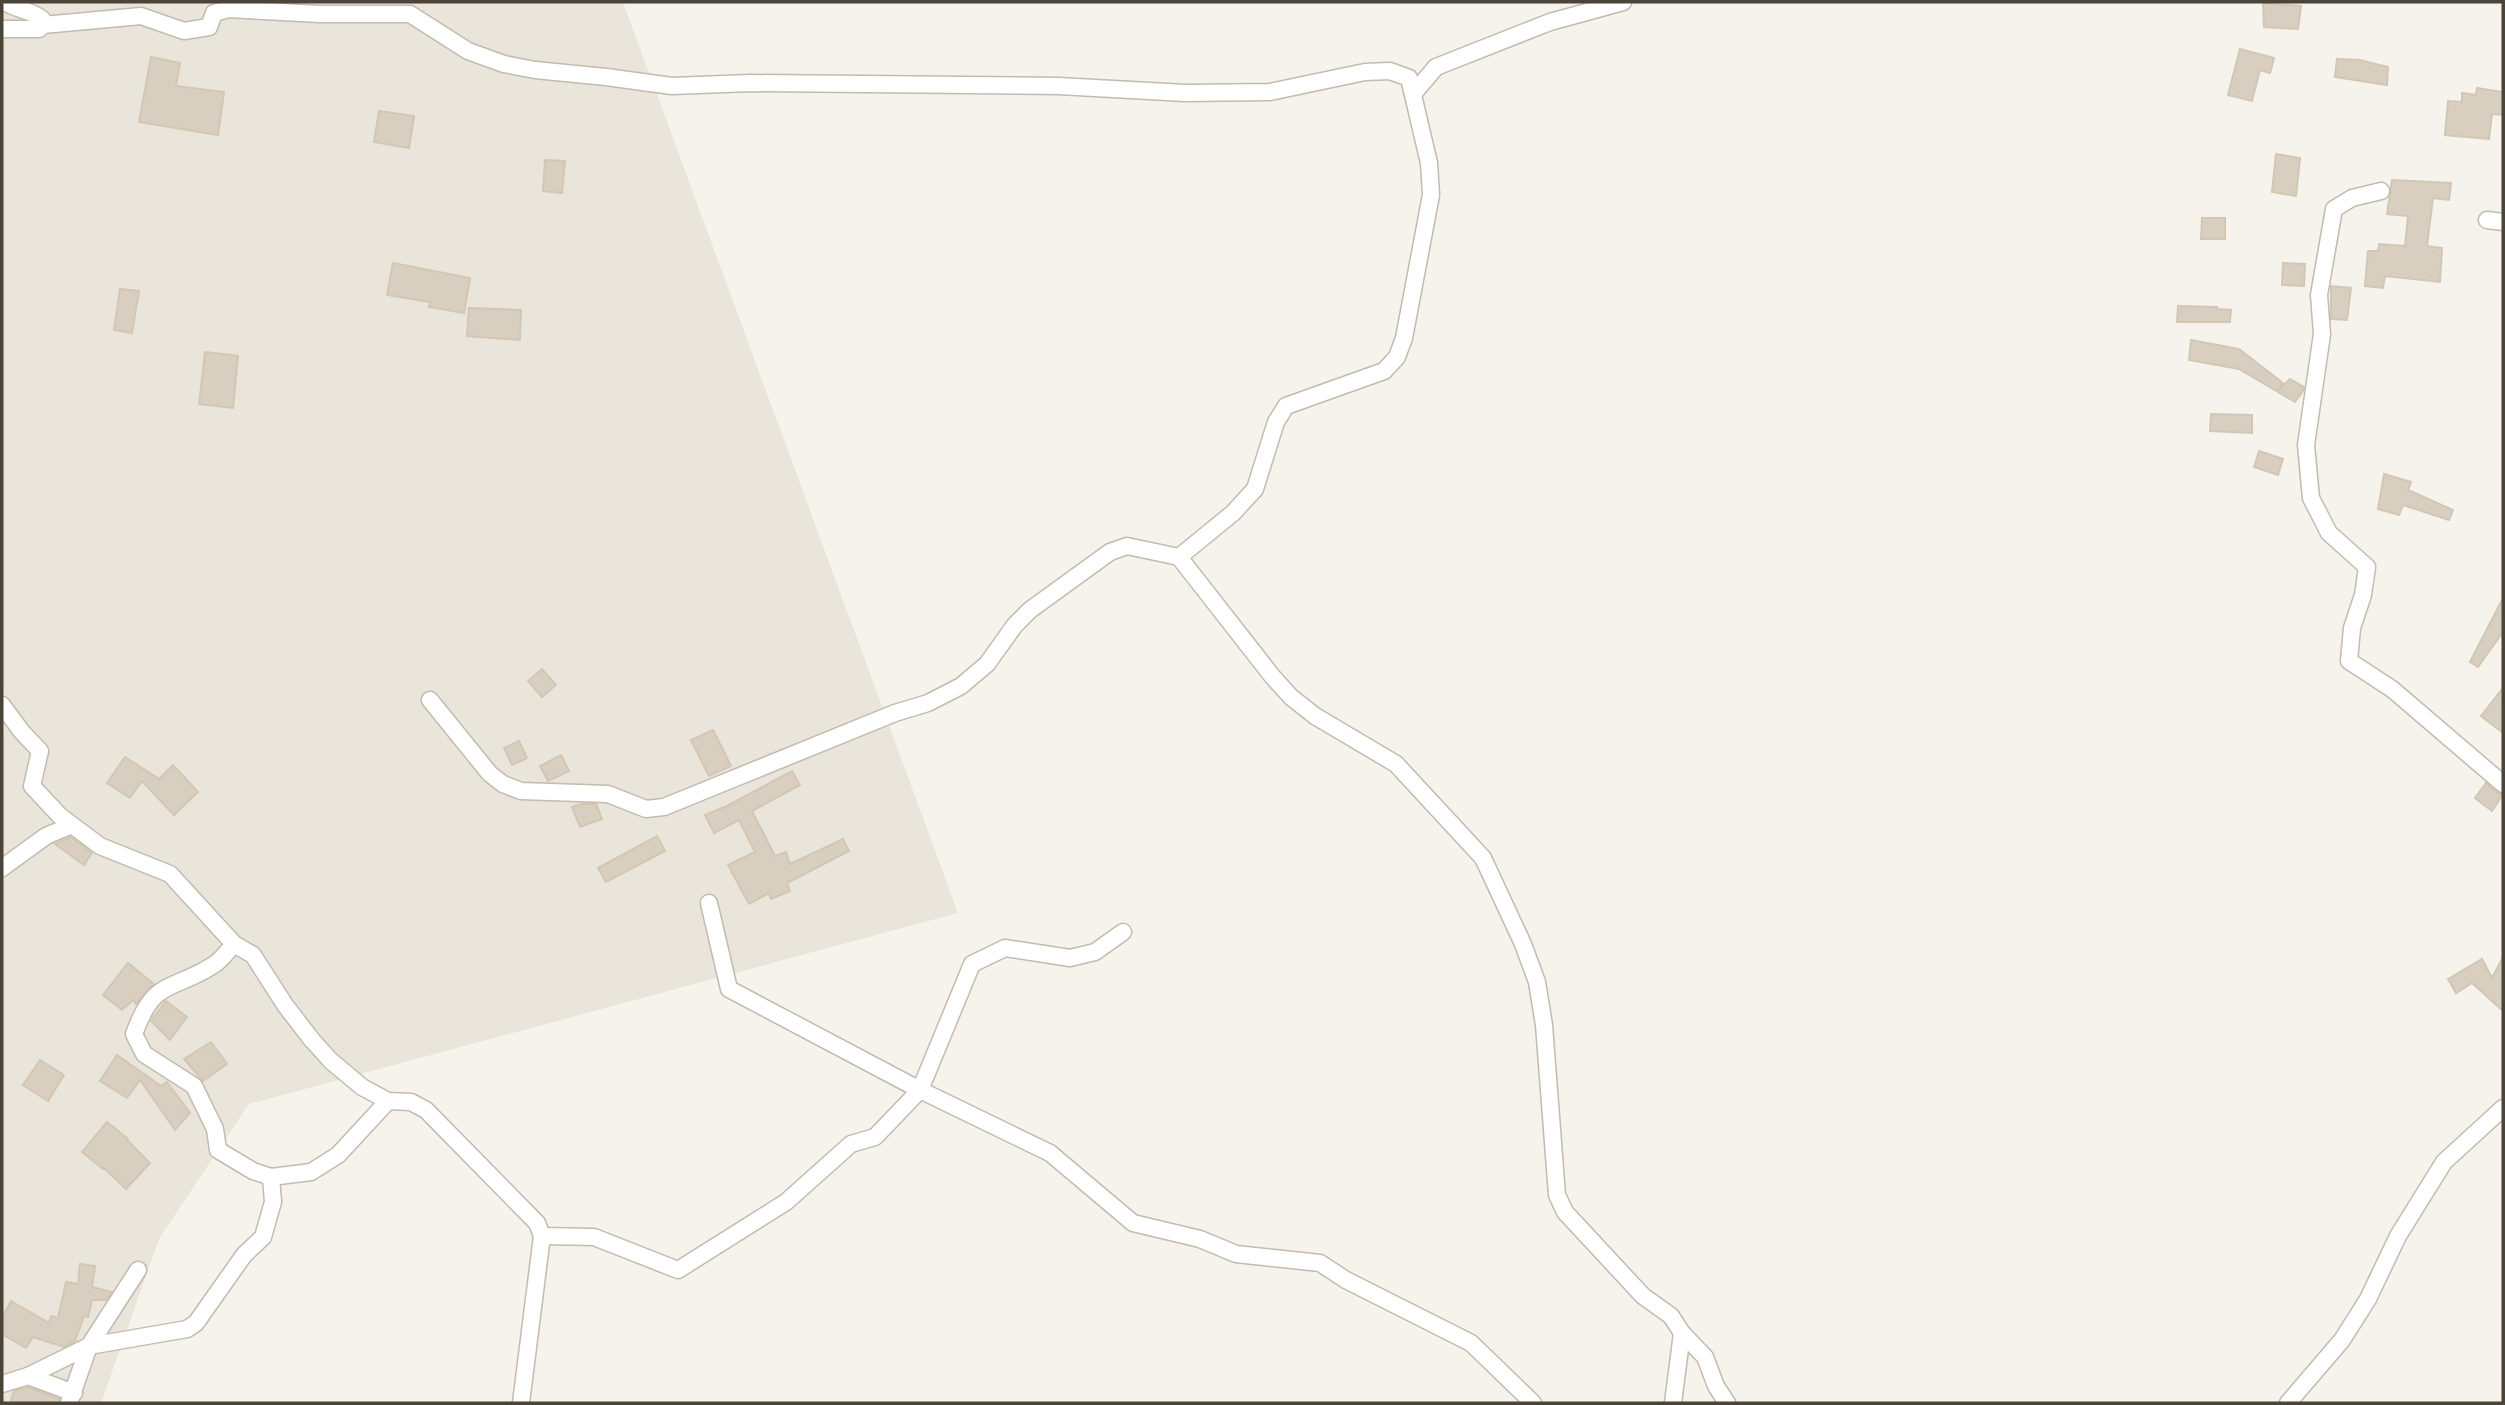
<svg xmlns="http://www.w3.org/2000/svg" width="2505" height="1405" viewBox="0 0 2505 1405" font-family="'Nunito Sans',sans-serif">
<style>
.residential{fill:#eae5da}
.building{fill:#d8cfc1;stroke:#d3c7b4;stroke-width:2}
.lines{fill:none;stroke-linecap:round;stroke-linejoin:round}
.street-casing{stroke:#c2bbae;stroke-width:19}
.street{stroke:#fff;stroke-width:16}
</style>
<rect width="100%" height="100%" fill="#f6f3ec"/>
<path class="residential" d="M2 2H623L958 913 249 1104 159 1239 101 1403H2Z"/>
<g class="building">
<path d="M2263 3 2301 6 2298 29 2264 27Z"/>
<path d="M2240 49 2274 58 2270 73 2260 70 2252 101 2228 95Z"/>
<path d="M151 57 180 63 176 86 224 92 218 135 139 122Z"/>
<path d="M2337 59 2360 60 2388 67 2387 85 2335 77Z"/>
<path d="M2477 88 2503 92V115L2492 114 2489 139 2445 135 2448 101 2462 102V93L2476 95Z"/>
<path d="M379 111 414 116 409 148 374 142Z"/>
<path d="M2276 154 2300 158 2296 196 2272 192Z"/>
<path d="M545 160 565 161 562 193 543 191Z"/>
<path d="M2392 180 2451 183 2449 200 2433 198 2427 246 2442 248 2440 282 2385 276 2383 288 2365 286 2368 251H2378L2379 244 2405 246 2408 216 2387 214Z"/>
<path d="M2202 218H2225V239H2201Z"/>
<path d="M393 263 470 278 464 313 429 307 430 302 387 295Z"/>
<path d="M2283 263 2305 264 2304 286 2282 285Z"/>
<path d="M2331 286 2351 288 2347 320 2331 319Z"/>
<path d="M120 289 139 291 132 333 114 330Z"/>
<path d="M2178 306 2217 307V309L2231 310 2230 322H2177Z"/>
<path d="M469 308 521 310 520 340 467 336Z"/>
<path d="M2191 340 2239 349 2283 383 2278 391 2290 379 2304 387 2303 391 2295 402 2239 369 2189 360Z"/>
<path d="M205 352 238 356 233 408 199 404Z"/>
<path d="M2211 414 2252 415V433L2210 431Z"/>
<path d="M2259 451 2283 459 2278 475 2254 467Z"/>
<path d="M2384 474 2411 482 2408 490 2453 510 2449 520 2403 505 2399 515 2378 509Z"/>
<path d="M2503 598V632L2478 667 2470 662Z"/>
<path d="M542 669 556 685 542 697 528 681Z"/>
<path d="M2503 688V733L2481 716Z"/>
<path d="M713 730 731 766 709 776 691 740Z"/>
<path d="M519 741 527 758 512 765 504 748Z"/>
<path d="M561 755 569 771 548 781 540 766Z"/>
<path d="M125 757 159 779 173 765 198 792 174 815 142 781 130 798 107 783Z"/>
<path d="M792 771 800 785 752 811 775 856 786 852 790 864 843 839 849 851 787 883 790 891 771 899 769 893 749 904 728 865 755 852 739 820 714 833 705 815 727 806Z"/>
<path d="M2486 783 2496 792 2503 794 2492 811 2475 798Z"/>
<path d="M581 804H596L602 819 580 827 572 807Z"/>
<path d="M657 836 665 851 606 882 598 868Z"/>
<path d="M71 837 92 853 84 865 55 844Z"/>
<path d="M2503 957V1011L2472 983 2456 993 2448 979 2482 959 2492 978Z"/>
<path d="M128 963 154 984 136 1004 133 1000 122 1010 103 995Z"/>
<path d="M166 1001 187 1017 170 1040 151 1021Z"/>
<path d="M211 1042 227 1064 203 1081 184 1059Z"/>
<path d="M117 1055 161 1086 167 1082 190 1113 175 1130 140 1080 127 1098 100 1081Z"/>
<path d="M40 1060 64 1075 48 1101 23 1085Z"/>
<path d="M107 1122 128 1139 127 1140 150 1163 126 1189 104 1168 103 1169 82 1152Z"/>
<path d="M80 1264 95 1266 92 1287 112 1292 106 1300H92L88 1317 84 1316 75 1341 64 1347 33 1337 26 1348 2 1334V1317L11 1301 49 1323 51 1316 58 1318 66 1282 78 1284Z"/>
<path d="M28 1387 59 1399V1403H10L14 1391Z"/>
</g>
<g class="lines">
<defs>
<g id="street">
<path d="M5 2C17 10 31 10 42 19L43 25"/>
<path d="M2 29H39L43 25 141 16 184 31 209 27 214 13 228 9 319 14H410L468 51 504 64 535 70 606 77 672 86 750 83 1059 86 1185 93 1270 92 1365 72 1390 71 1409 78 1429 163 1431 195 1404 338 1397 357 1384 371 1286 406 1276 422 1255 489 1233 513 1179 557"/>
<path d="M1413 94 1436 67 1550 22 1623 2"/>
<path d="M2381 191 2352 198 2334 209 2319 295 2322 334 2306 445 2311 498 2329 533 2367 567 2363 595 2352 628 2349 661 2392 689 2503 784"/>
<path d="M2487 220 2503 222"/>
<path d="M430 700 490 774 503 784 521 791 608 794 646 809 664 807 895 713 928 703 961 686 987 664 1015 625 1030 610 1110 552 1127 546 1179 557 1272 676 1291 697 1315 716 1396 764 1483 858 1523 944 1537 982 1544 1025 1557 1195 1565 1212 1643 1296 1671 1316 1682 1333 1705 1357 1716 1386 1727 1403"/>
<path d="M2 705 22 732 40 751 32 786 60 816 100 846 170 874 234 944 253 955 285 1005 312 1040 331 1061 362 1087 388 1101 411 1102 426 1110 537 1223 542 1236 521 1403"/>
<path d="M2 868 46 836 72 825"/>
<path d="M709 903 729 989 920 1090 1050 1153 1133 1223 1200 1239 1236 1254 1320 1263 1346 1280 1471 1343 1533 1403"/>
<path d="M234 944C228 951 222 959 215 964 173 992 155 976 134 1034L144 1054 194 1086 215 1129 218 1150 253 1171 271 1177 311 1172 338 1155 388 1101"/>
<path d="M542 1236 594 1237 678 1270 786 1202 851 1144 875 1137 920 1090 972 964 1005 948 1070 958 1095 952 1123 932"/>
<path d="M28 1376 74 1393"/>
<path d="M2 1384 28 1376 89 1346 187 1329 196 1323 244 1255 263 1237 273 1202 271 1177"/>
<path d="M69 1403 89 1346 138 1270"/>
<path d="M1673 1403 1682 1333"/>
<path d="M2288 1403 2342 1340 2368 1299 2398 1236 2444 1162 2503 1108"/>
</g>
</defs>
<use href="#street" class="street-casing"/>
<use href="#street" class="street"/>
</g>
<rect width="2505" height="1405" fill="none" stroke="#4b4439" stroke-width="7"/>
</svg>
